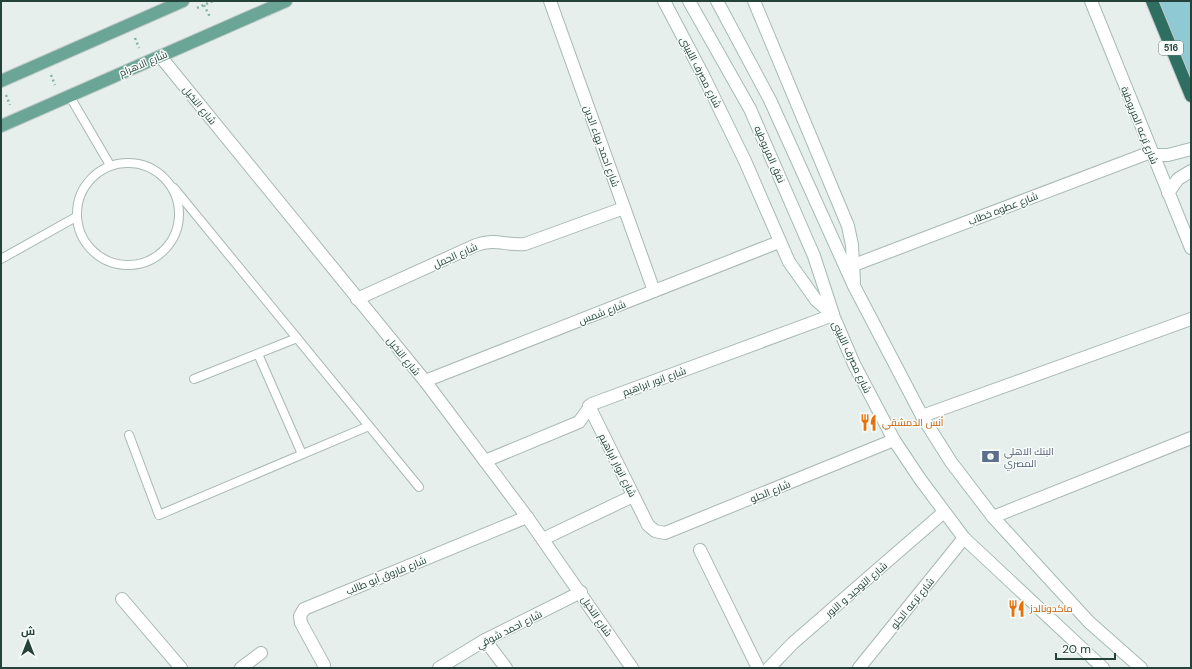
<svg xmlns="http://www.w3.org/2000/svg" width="1192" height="669" viewBox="0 0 1192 669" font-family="'DM Sans',Cairo,sans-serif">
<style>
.water{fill:#8ec9d4}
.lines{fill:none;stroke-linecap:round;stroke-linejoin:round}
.service-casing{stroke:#a8b8b2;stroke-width:10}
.minor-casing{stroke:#a8b8b2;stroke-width:14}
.tertiary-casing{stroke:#a8b8b2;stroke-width:14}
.secondary-casing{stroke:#a4bbb3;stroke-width:14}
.primary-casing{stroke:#c2cac8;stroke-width:14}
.motorway-casing{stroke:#c2cac8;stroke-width:14}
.path{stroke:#86b3a5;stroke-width:2.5;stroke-dasharray:2 3;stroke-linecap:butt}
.service{stroke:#fff;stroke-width:8}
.minor{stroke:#fff;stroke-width:12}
.tertiary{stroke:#fff;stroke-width:12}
.secondary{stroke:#fff;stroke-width:12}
.primary{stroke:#6aa596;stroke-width:12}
.motorway{stroke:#2f6f62;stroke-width:12}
.labels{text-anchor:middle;stroke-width:3;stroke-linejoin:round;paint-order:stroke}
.shield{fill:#f7fbf9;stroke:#637a73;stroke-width:1}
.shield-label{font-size:9px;font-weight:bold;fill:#24423a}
.street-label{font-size:10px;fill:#24423a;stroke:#f7fbf9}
.food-label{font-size:10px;fill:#c56008;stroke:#f7fbf9;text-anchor:start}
.service-label{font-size:10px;fill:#4e5e75;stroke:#f7fbf9;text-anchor:start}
</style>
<rect width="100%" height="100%" fill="#e6efeb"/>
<path class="water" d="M1147 1H1191V105Z"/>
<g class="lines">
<defs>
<g id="service">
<path d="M69 95 110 165"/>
<circle cx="128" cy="214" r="51"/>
<path d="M174 188 419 487"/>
<path d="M1 259 76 217"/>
<path d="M258 354 302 454"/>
<path d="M194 379 297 338"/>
<path d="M129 435 159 515 369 426"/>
</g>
<g id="minor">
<path d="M550 1 654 291"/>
<path d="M160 56 425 381 527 517 632 668"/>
<path d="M854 265 1151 152"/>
<path d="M357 299 476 245C495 238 507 246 525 244L624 208"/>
<path d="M425 381 779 242"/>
<path d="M589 406 648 525 655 531 665 533 894 440"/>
<path d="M922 416 1191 319"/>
<path d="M485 461 579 422 592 404 833 315"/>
<path d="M993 517 1191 438"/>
<path d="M543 539 633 496"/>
<path d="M700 550 758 668"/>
<path d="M122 599 181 668"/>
<path d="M485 640 506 668"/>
<path d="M324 665 301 623 300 616 304 609 527 517"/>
<path d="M241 668 261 653"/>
<path d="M439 668 485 640 581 592"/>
<path d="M769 668 793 643 944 512"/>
</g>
<path id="tertiary" d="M859 668 964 538"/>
<g id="secondary">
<path d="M664 1 703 75 745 161 789 262 816 300 833 315 854 364 894 440 920 479 964 538 1103 668"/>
<path d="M689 1 750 109 814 256 833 314"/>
<path d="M717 1 770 100 854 286 922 416 951 462 993 517 1044 573 1089 622 1141 668"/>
<path d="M754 1 848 226 852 245 854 282"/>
<path d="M1091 1 1191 248"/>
<path d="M1152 155H1168L1191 149"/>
<path d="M1168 193 1178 179 1191 171"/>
</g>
<g id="primary">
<path d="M1 81 183 1"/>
<path d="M1 126 286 1"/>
</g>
<path id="motorway" d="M1152 1 1191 96"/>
</defs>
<use href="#service" class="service-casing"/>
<use href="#minor" class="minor-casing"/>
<use href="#tertiary" class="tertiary-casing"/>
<use href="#secondary" class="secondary-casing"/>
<use href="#primary" class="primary-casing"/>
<use href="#motorway" class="motorway-casing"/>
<g class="path">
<path d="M204 5 210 17"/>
<path d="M197 8 213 1"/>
<path d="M135 38 139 48"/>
<path d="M51 75 55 85"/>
<path d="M6 95 10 105"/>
</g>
<use href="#service" class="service"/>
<use href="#minor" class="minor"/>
<use href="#tertiary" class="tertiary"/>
<use href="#secondary" class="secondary"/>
<use href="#primary" class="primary"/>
<use href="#motorway" class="motorway"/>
</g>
<defs>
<symbol id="restaurant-bare" viewBox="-9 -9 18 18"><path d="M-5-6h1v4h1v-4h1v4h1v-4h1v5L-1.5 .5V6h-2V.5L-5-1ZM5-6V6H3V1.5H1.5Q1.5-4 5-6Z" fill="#e8710a" stroke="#f7fbf9" stroke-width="2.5" paint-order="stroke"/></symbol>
<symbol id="bank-bare" viewBox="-9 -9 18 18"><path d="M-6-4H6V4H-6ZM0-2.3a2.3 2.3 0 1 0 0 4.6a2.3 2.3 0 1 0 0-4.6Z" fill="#5c6f8a" stroke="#f7fbf9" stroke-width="2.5" paint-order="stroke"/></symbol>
</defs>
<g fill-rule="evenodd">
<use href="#restaurant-bare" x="856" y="410" width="25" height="25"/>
<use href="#bank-bare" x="978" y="444" width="25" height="25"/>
<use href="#restaurant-bare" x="1004" y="596" width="25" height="25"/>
</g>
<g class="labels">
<rect class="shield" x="1159" y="41" width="24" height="14" rx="3"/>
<g class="shield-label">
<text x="1171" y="51">516</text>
</g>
<g class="street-label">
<text transform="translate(143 63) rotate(-23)" y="4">شارع الاهرام</text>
<text transform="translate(701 72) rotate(63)" y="4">شارع مصرف اللبينى</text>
<text transform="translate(200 105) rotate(51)" y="4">شارع النخيل</text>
<text transform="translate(1140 125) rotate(68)" y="4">شارع ترعه المريوطية</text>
<text transform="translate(602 146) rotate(70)" y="4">شارع احمد بهاء الدين</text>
<text transform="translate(770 154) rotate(66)" y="4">نفق المريوطيه</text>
<text transform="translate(1003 208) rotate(-21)" y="4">شارع عطوه خطاب</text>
<text transform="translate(455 255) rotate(-24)" y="4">شارع الجمل</text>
<text transform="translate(602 312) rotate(-21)" y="4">شارع شمس</text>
<text transform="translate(404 356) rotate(51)" y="4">شارع النخيل</text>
<text transform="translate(852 357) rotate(65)" y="4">شارع مصرف اللبينى</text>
<text transform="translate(654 381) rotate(-20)" y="4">شارع انور ابراهيم</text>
<text transform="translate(618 465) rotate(63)" y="4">شارع انوار ابراهيم</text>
<text transform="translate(770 491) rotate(-22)" y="4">شارع الحلو</text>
<text transform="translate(386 575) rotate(-22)" y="4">شارع فاروق أبو طالب</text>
<text transform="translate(856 589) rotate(-41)" y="4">شارع التوحيد و النور</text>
<text transform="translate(912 603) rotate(-51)" y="4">شارع ترعه الحلو</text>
<text transform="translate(597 616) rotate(56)" y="4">شارع النخيل</text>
<text transform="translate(509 629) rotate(-27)" y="4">شارع احمد شوقي</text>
</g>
<g class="food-label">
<text x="882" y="426">أنس الدمشقي</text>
<text x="1030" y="612">ماكدونالدز</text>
</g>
<g class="service-label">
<text x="1004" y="455">البنك الاهلي<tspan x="1004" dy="12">المصري</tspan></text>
</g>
</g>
<rect width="1192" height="669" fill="none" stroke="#24423a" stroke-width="4"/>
<g transform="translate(28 641)" stroke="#f7fbf9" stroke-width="3" paint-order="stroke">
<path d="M0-3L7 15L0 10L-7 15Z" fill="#24423a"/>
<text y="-6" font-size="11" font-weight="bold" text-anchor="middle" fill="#24423a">ش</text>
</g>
<path d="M1056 653v6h59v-6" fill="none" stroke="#24423a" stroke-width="2"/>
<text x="1062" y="653" font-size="12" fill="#24423a" stroke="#f7fbf9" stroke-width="3" paint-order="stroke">20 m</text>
</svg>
